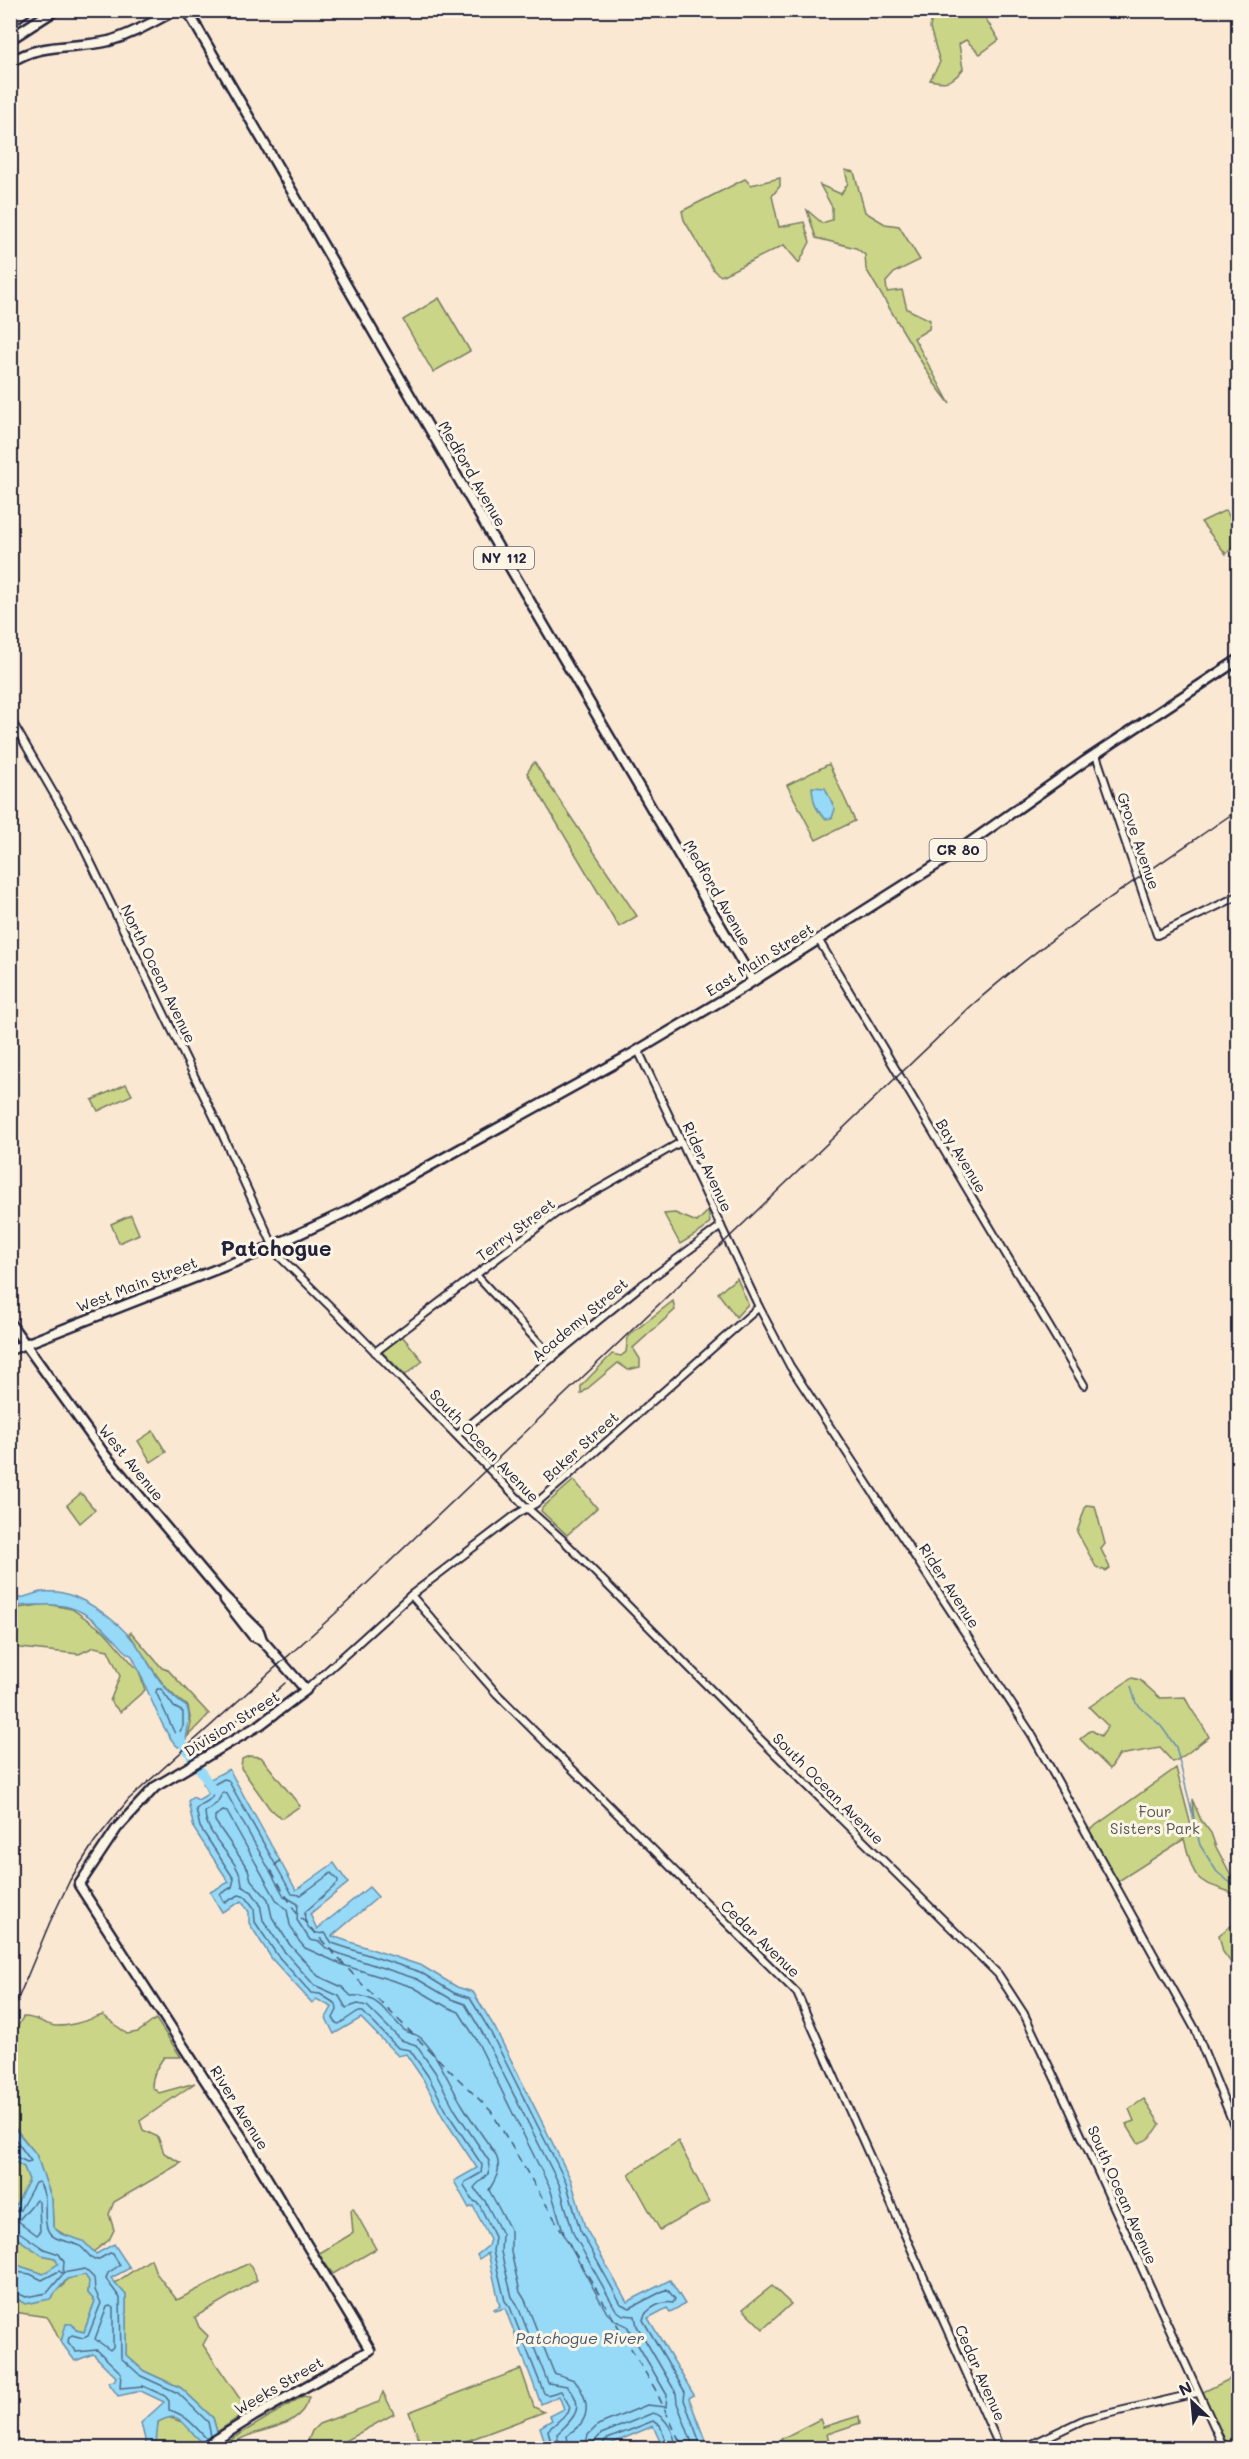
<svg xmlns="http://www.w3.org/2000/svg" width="1249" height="2459" viewBox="0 0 1249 2459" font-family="Mali,sans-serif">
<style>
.green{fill:#cad588;stroke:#767c62;stroke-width:1.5}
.water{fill:#96daf8;stroke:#6890ac;stroke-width:1.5}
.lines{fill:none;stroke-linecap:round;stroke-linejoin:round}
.shore{stroke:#506c87;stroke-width:1.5}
.stream{stroke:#6890ac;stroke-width:1.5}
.river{stroke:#96daf8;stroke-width:9}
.ferry{stroke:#455974;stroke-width:1.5;stroke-dasharray:8 6;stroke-linecap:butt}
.minor-casing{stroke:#22223b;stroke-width:10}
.major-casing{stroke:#22223b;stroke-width:13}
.highway-casing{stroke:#22223b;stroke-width:14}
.minor{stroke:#fcf5e5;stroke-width:6}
.major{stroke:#fcf5e5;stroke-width:8}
.highway{stroke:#fcf5e5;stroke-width:9}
.rail{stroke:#22223b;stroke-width:1.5}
.labels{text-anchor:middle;stroke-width:6;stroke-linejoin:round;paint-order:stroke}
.shield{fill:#fcf5e5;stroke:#63616e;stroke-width:1.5}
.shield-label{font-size:14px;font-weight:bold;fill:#22223b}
.street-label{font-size:15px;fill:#22223b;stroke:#fcf5e5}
.park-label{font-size:15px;fill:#545852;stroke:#fcf5e5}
.water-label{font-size:16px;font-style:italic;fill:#455974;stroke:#fcf5e5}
.district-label{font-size:21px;font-weight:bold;fill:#22223b;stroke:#fcf5e5}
</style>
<rect width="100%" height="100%" fill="#fbe8d3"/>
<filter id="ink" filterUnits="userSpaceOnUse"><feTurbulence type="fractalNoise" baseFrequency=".0167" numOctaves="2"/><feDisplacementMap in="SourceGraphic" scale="12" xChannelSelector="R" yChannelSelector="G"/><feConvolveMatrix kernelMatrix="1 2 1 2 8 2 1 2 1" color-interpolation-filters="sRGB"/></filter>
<g filter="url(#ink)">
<g class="green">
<path d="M941 11H981L999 40 980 54 966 40 959 44 963 69C953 82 946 84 930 80L940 62 930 28 931 22Z"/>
<path d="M845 170 854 172 865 212 885 224 899 226 920 260 895 272 886 282 887 292 902 290 907 309 930 320 929 329 914 338 950 404 934 383 866 269 865 255 856 248 816 238 807 210 822 223 832 220V207L820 185 841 194 848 183Z"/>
<path d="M780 178V186L772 196 779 227 804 222 810 242 799 263 784 245 721 276 714 271 684 220 682 211 745 179 751 185Z"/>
<path d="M439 298 470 351 433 372 403 320Z"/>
<path d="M1226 510 1238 534V542L1226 554 1201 522Z"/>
<path d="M534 762 637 916 619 927 527 773Z"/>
<path d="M829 764 855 821 816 840 787 785Z"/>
<path d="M126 1084 132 1095 98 1111 92 1100Z"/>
<path d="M708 1211 710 1222 703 1230 680 1244 664 1214 675 1213 697 1222Z"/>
<path d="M131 1215 139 1234 119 1243 111 1224Z"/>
<path d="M737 1278 748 1304 736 1317 718 1293Z"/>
<path d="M673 1301 675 1310 633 1348 640 1359V1367L628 1370 618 1363 581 1394V1386L612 1354 621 1356 626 1352 628 1336Z"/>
<path d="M402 1336 423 1361 405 1375 382 1352Z"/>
<path d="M153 1431 166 1452 151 1462 138 1441Z"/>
<path d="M574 1480 597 1508 567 1535 541 1511 542 1508Z"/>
<path d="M81 1493 95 1510 80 1523 67 1505Z"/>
<path d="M1086 1505 1095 1506 1105 1544 1101 1549 1110 1568 1106 1571 1096 1567 1077 1532Z"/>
<path d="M47 1604 72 1609 105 1632 139 1671 145 1690 120 1712 110 1701 120 1676 108 1650 94 1647 79 1654 11 1647V1609Z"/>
<path d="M131 1632 162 1668 168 1670 209 1714 188 1736 191 1723 188 1706C163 1693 146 1656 129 1634Z"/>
<path d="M1132 1678 1140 1680 1160 1698 1185 1697C1191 1712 1202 1722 1209 1737 1196 1745 1187 1756 1173 1762L1160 1748 1119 1755 1110 1769 1080 1739 1091 1730 1101 1736 1108 1726 1089 1707Z"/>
<path d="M249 1756 261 1757 300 1806 282 1818 270 1809 241 1768 242 1759Z"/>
<path d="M1176 1768 1193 1833 1189 1836 1195 1833 1192 1799 1201 1820 1211 1833 1216 1847 1232 1877 1238 1879V1895C1194 1878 1197 1887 1184 1839L1117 1882 1088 1831Z"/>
<path d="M1238 1920V1972L1223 1952 1219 1935Z"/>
<path d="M103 2015 127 2034 138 2032 156 2019 181 2057H164C157 2067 152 2075 152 2087L159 2093 195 2083 140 2121 143 2130 158 2137 164 2153 181 2163 114 2202 109 2214 114 2230 109 2240 93 2252C78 2236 68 2240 53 2227L52 2200 36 2154 11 2123 10 2041 23 2017C35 2016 43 2024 55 2026 70 2027 88 2020 103 2015Z"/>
<path d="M1144 2099 1160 2124C1155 2133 1149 2141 1138 2143L1126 2124 1134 2121 1129 2109Z"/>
<path d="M678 2141 709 2202 660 2230 629 2174Z"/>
<path d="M10 2155 13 2160 24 2167 29 2180 16 2206 11 2208Z"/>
<path d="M353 2208 376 2249 333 2274 318 2254 353 2233 351 2210Z"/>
<path d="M11 2234 42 2255 55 2258 59 2264 43 2274C33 2269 24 2269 15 2263L11 2268Z"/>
<path d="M151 2259 156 2273 177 2300 249 2263 257 2280 195 2317 199 2327 208 2336 203 2345 247 2409 246 2412 217 2432 213 2418 181 2388 144 2371 126 2355V2295L115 2283Z"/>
<path d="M85 2274 89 2281 88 2293 95 2301 84 2332 76 2330 67 2324 61 2342C55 2334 54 2325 47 2317L14 2312 11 2309 10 2294 62 2287 67 2279Z"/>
<path d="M772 2286 791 2304 763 2329 743 2309Z"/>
<path d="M521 2369 534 2407 544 2412 448 2448H422L409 2412Z"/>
<path d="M1238 2375V2448H1227L1201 2393Z"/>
<path d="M383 2392 394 2414 332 2448H305L312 2431 319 2424 379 2402Z"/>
<path d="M303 2396 309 2397C300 2431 260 2426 237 2441V2448H229L230 2440Z"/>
<path d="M859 2416 860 2423 827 2434 831 2448H784L781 2439 820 2419 823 2427Z"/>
<path d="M168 2417 185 2423 203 2443 194 2448H148L155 2444 158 2422Z"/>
</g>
<g class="water">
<path d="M812 787 825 788 835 809 832 818 826 819C815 810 813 801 812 787Z"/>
<path d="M40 1592C48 1592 56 1591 63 1593 92 1600 128 1629 143 1654 154 1673 168 1696 187 1707 192 1720 186 1730 186 1743L178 1747C162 1734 144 1678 132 1656 123 1651 120 1644 112 1637 91 1615 74 1603 43 1605 31 1605 22 1604 11 1608V1601Z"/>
<path d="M229 1769 296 1890 334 1863 348 1883 310 1914 317 1929 369 1887 378 1897 332 1936 422 1966 457 1987 473 1992 495 2028 571 2180 585 2227 627 2302 670 2280 685 2304 670 2312 667 2308 648 2318 694 2395 689 2398 708 2448H663L653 2426 601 2448H547L540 2427 552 2420 550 2416 564 2409 559 2396 541 2404 505 2308 495 2311 494 2309 500 2306 488 2253 479 2259 477 2255 488 2246 490 2239 473 2206 469 2208 454 2181 477 2168 443 2117 423 2079 406 2054 398 2056 361 2018 334 2034 326 2018 332 2007 316 1999 312 2003 272 1959 249 1923V1912L242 1901 222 1912 210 1892 229 1882 194 1829 188 1801 193 1797 198 1800 208 1794 203 1783Z"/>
<path d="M10 2123 36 2154 52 2200 53 2227 61 2234 83 2241 96 2254 114 2244 130 2268 111 2278 126 2295V2355L144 2371 181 2388 213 2418 217 2432 223 2442H227V2448H209C203 2443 196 2437 191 2431 179 2417 175 2413 158 2422L156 2444 147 2448 141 2423 164 2402 141 2391 118 2396 108 2382 114 2381 116 2377 93 2354 75 2361 61 2342 66 2324H72L76 2330 84 2332 95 2301 88 2293 89 2281 85 2275 67 2279 50 2299 25 2304 12 2296 11 2268 15 2263C23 2269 33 2269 43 2274L58 2264 55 2258 42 2255 11 2234V2208L16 2205 29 2180 24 2167 13 2160 11 2155Z"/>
</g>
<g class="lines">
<g class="shore">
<path d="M157 1689H161L174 1707 183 1712V1726L178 1735 175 1734 156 1692Z"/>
<path d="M10 2132 31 2161 27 2162 10 2154"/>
<path d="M36 2200 39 2202 40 2232 37 2235 18 2221Z"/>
<path d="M10 2213 20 2210 35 2183 39 2182C50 2201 42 2212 47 2228 51 2242 70 2240 80 2246 85 2250 89 2256 94 2260L99 2259 110 2253 113 2254 120 2265 108 2273 106 2279 120 2298 121 2358 141 2376 178 2393 208 2422 211 2436"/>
<path d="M10 2229 16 2230 44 2249 59 2254 64 2262 63 2273 85 2269 94 2278 95 2290 101 2303 88 2336 83 2338 72 2335 69 2337 68 2342 76 2352 97 2350 121 2373 120 2388 143 2386 165 2396 169 2401V2410C187 2415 194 2426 207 2439"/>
<path d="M10 2271 30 2274 42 2280 59 2271 63 2274 47 2293 26 2297 10 2290"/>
<path d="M110 2306 113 2308V2347L110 2350 95 2339 107 2307Z"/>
<path d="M552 2448 548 2430C555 2424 560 2419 568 2413L570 2407 561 2391 547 2395 544 2393 510 2307 505 2301 493 2251 495 2237 479 2204 471 2199 464 2185 465 2182 481 2173 482 2165 448 2114 428 2076 410 2050 398 2048 363 2012H357L339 2024 336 2023 333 2018 337 2010 336 2004 320 1994 311 1993 277 1955 255 1922 254 1908 246 1897 239 1895 226 1902 223 1901 220 1894 232 1887 234 1879 200 1827 196 1809C206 1799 215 1803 213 1785L224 1779 228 1780 292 1894 301 1895 331 1873 338 1880V1883L305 1912C303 1924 312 1936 325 1933L332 1943 420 1972 454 1993 470 1998 490 2031 566 2182 580 2230 621 2304 630 2308 667 2289 675 2299 673 2303C663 2301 645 2308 643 2320L685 2392 684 2400 702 2448"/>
<path d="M560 2448 557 2434C573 2419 587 2407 567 2386L548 2383 517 2304 512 2297 501 2252 502 2234 485 2201 474 2188C480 2178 493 2178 489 2161L455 2110 435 2072 416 2045 401 2040 367 2006 358 2004 346 2008 339 1996 314 1985 283 1950 263 1920 260 1904 252 1892 242 1886C241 1858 206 1840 205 1812L217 1803 223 1792 227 1794 284 1896 298 1904 297 1920 310 1940 320 1942 327 1949 346 1956 417 1979 451 1999 465 2004 483 2034 559 2184 573 2233 616 2310 623 2315 635 2316 637 2326 676 2393 677 2403 694 2448"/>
<path d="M569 2448 567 2436C572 2431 578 2428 582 2422 591 2409 584 2391 574 2380L554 2373 525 2300 520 2292 511 2252V2231L489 2190C496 2178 502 2170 496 2155 485 2139 473 2123 463 2106 449 2084 440 2058 422 2039 417 2033 408 2034 403 2029 386 2013 377 1994 351 1996L342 1987 318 1976 290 1945 272 1917 268 1899 251 1880 248 1869 215 1821V1816L223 1811 227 1812 277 1901 287 1910 290 1925 299 1941 305 1948 343 1965 413 1987 447 2007 459 2012 476 2039 550 2188 565 2237 607 2313 616 2321 627 2326 667 2395 666 2407 647 2405 598 2425 588 2435 585 2448"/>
<path d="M594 2448 595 2441 601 2434 653 2413C667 2416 675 2435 676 2448"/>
<path d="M601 2448 605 2440 653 2421 660 2425 668 2448"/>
</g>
<path class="stream" d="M1131 1687 1136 1703 1161 1726 1176 1747 1200 1845 1217 1872 1238 1889"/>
<path class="river" d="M178 1736 213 1790"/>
<path class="ferry" d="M280 1860 271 1870 295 1911 362 1984 491 2111 655 2389 683 2448"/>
<defs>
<g id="minor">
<path d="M10 718 77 834 217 1123 277 1254 354 1330 527 1508 563 1540 755 1734 998 1974 1024 2014 1067 2104 1224 2448"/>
<path d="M1096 755 1157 935 1238 896"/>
<path d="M818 939 1084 1385"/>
<path d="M638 1050 759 1307 790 1366 1032 1735 1195 2029 1238 2135"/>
<path d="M476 1275 553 1358"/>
<path d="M375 1352 555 1214 681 1142"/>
<path d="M457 1435 638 1288 721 1226"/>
<path d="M411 1595 497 1694 797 1993 1000 2448"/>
<path d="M306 1690 411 1595 517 1514 535 1504 561 1482 759 1307"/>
<path d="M1024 2448 1085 2419 1197 2393"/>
</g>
<g id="major">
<path d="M187 10 498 547 753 981"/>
<path d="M11 62C41 42 76 49 109 41 134 34 154 21 176 10"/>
<path d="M10 1323 105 1455 222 1594 259 1631 262 1640 306 1690 261 1724 155 1787 117 1828 79 1885 247 2145 370 2350 254 2416 203 2448"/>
<path d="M10 1350 258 1253 346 1212 630 1055 739 990 952 855 1085 761 1238 660"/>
<path d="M225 1600 253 1636 262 1640"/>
</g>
<g id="highway">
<path d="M10 21 26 10"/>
<path d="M10 39 55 10"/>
<path d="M10 62 15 59"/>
</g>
</defs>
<use href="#minor" class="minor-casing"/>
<use href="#major" class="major-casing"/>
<use href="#highway" class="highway-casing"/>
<use href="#minor" class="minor"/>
<use href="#major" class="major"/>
<use href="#highway" class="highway"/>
<g class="rail">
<path d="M200 1741 255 1710 285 1683"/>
<path d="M10 2018 50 1922 70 1880 95 1841 129 1799 337 1612 970 1007C1053 933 1146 873 1238 810"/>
</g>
</g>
</g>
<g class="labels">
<g class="shield">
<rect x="474" y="547" width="60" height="22" rx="4.5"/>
<rect x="929.5" y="839" width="57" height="22" rx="4.5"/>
</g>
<g class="shield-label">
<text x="504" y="563">NY 112</text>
<text x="958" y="855">CR 80</text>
</g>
<g class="street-label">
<text transform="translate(472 474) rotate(60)" y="5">Medford Avenue</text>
<text transform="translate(1138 841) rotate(71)" y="5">Grove Avenue</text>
<text transform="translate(717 893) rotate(60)" y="5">Medford Avenue</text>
<text transform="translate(760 960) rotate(-32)" y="5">East Main Street</text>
<text transform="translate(158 974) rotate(64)" y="5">North Ocean Avenue</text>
<text transform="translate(961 1156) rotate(59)" y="5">Bay Avenue</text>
<text transform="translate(707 1167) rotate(65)" y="5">Rider Avenue</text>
<text transform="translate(516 1230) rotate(-37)" y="5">Terry Street</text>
<text transform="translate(137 1285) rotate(-21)" y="5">West Main Street</text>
<text transform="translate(580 1320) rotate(-40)" y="5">Academy Street</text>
<text transform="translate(484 1446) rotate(46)" y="5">South Ocean Avenue</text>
<text transform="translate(581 1447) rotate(-42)" y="5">Baker Street</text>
<text transform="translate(131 1463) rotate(51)" y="5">West Avenue</text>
<text transform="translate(949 1586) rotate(57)" y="5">Rider Avenue</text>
<text transform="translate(232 1724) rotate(-32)" y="5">Division Street</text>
<text transform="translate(828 1789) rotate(45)" y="5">South Ocean Avenue</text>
<text transform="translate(760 1939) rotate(44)" y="5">Cedar Avenue</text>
<text transform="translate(239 2108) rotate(58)" y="5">River Avenue</text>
<text transform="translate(1122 2195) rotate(66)" y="5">South Ocean Avenue</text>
<text transform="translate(980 2373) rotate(66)" y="5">Cedar Avenue</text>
<text transform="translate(279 2386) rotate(-30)" y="5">Weeks Street</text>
</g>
<g class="park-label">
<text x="1155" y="1817">Four<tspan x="1155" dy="17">Sisters Park</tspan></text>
</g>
<g class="water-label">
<text x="580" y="2344">Patchogue River</text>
</g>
<g class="district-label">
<text x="276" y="1256">Patchogue</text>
</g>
</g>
<rect width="1249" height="2459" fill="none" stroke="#fcf5e5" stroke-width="36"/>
<rect x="18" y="18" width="1213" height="2423" fill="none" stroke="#22223b" stroke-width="2" filter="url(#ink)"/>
<g transform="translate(1192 2402) rotate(334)" stroke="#fcf5e5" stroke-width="4.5" paint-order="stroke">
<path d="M0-4.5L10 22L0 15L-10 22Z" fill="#22223b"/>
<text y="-9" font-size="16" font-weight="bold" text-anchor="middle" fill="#22223b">N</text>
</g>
</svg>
